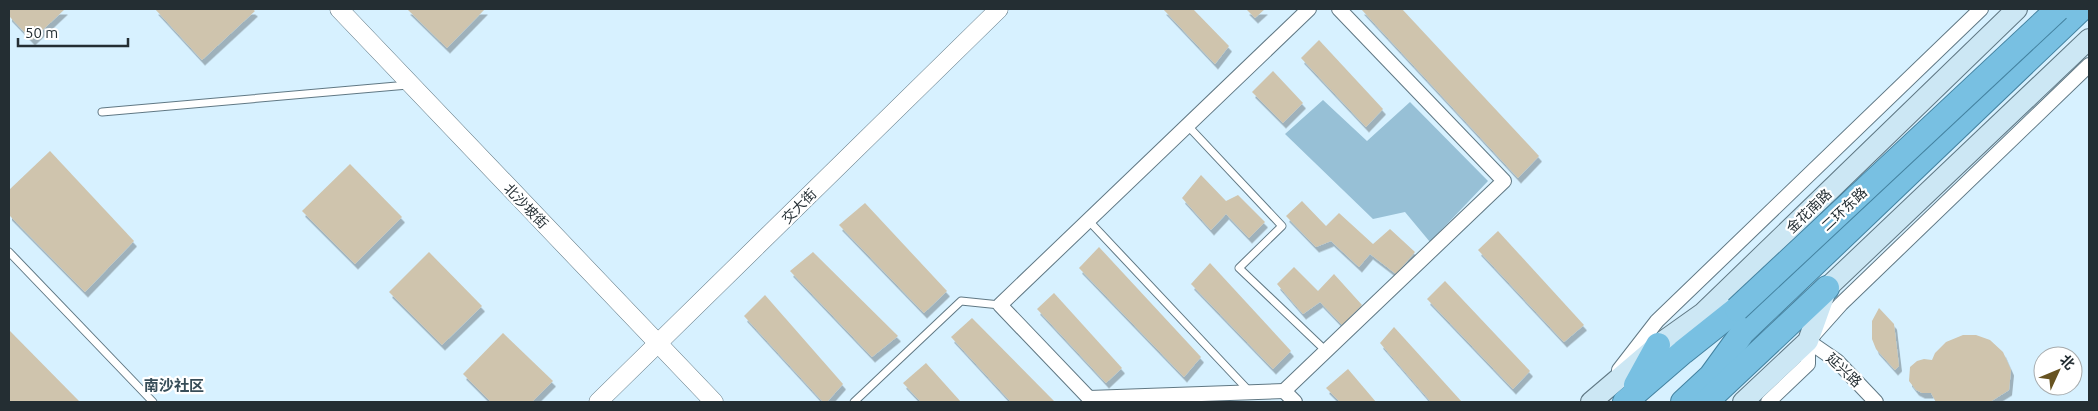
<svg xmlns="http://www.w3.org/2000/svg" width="2098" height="411" viewBox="0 0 2098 411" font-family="Ubuntu,'Noto Sans SC',sans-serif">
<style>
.green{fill:#97c0d6}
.building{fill:#cfc4ad;filter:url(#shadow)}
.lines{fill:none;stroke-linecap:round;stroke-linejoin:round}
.service-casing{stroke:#607884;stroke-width:9}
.minor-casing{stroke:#607884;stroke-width:16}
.tertiary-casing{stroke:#607884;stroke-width:19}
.secondary-casing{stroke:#607884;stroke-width:22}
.trunk-casing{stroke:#4482a0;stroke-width:26}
.service{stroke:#fff;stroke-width:7}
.minor{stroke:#fff;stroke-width:14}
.tertiary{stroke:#fff;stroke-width:18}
.secondary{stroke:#cce7f4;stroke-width:20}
.trunk{stroke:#78c0e2;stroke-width:24}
.trunk-bridge-casing{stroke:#4482a0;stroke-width:26;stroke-linecap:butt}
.trunk-bridge{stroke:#78c0e2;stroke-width:24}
.labels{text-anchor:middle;stroke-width:4.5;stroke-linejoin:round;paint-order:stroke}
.street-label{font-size:14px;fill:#242e33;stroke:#fff}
.neighbourhood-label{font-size:15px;font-weight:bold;fill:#374d58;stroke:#fff}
</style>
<defs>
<filter id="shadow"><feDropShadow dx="3" dy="5.5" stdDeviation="0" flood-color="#0004"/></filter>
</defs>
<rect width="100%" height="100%" fill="#d7f1ff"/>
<path class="green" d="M1323 100 1367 141 1410 102 1488 181 1430 242 1405 212 1373 219 1285 134Z"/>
<g class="building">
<path d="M9 9H65L32 40 9 16Z"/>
<path d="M155 9H252L255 11 202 60Z"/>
<path d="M407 9H485L447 48Z"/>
<path d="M1163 9H1193L1229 46 1215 64Z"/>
<path d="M1246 9H1265L1255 18Z"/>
<path d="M1361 9H1402L1539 156 1518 178Z"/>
<path d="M1319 40 1383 109 1366 127 1301 58Z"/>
<path d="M1273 71 1303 103 1283 123 1252 92Z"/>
<path d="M50 151 134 241 85 292 9 215V190Z"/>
<path d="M350 164 402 217 355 264 302 211Z"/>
<path d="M1201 175 1226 201 1238 195 1265 222 1249 238 1226 214 1211 230 1182 198Z"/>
<path d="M1302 201 1326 226 1339 213 1373 244 1390 229 1415 252 1396 274 1370 254 1359 267 1331 241 1316 247 1286 216Z"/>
<path d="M865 203 947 291 924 313 839 225Z"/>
<path d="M1498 231 1584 325 1564 342 1478 250Z"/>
<path d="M1099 247 1201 357 1184 377 1079 268Z"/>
<path d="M429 252 482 306 442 345 389 292Z"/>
<path d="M813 252 898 336 872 357 790 271Z"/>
<path d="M1210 263 1291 351 1273 369 1191 284Z"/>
<path d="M1294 267 1318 291 1334 274 1362 305 1342 325 1320 302 1303 314 1277 284Z"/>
<path d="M1445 281 1530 371 1513 389 1427 299Z"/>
<path d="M1054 293 1122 368 1106 383 1037 309Z"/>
<path d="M765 295 843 384 827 402H823L744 316Z"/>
<path d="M1879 308 1894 324 1899 366 1895 370 1876 349 1872 339V321Z"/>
<path d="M972 318 1055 402H1011L951 337Z"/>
<path d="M1394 327 1462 402H1431L1380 343Z"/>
<path d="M9 330 80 402H9Z"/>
<path d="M503 333 553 381 532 402H491L463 374Z"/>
<path d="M1963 335H1976L1990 340 2003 352 2011 370 2009 390 1990 402H1936L1931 393H1922L1916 390 1909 381 1910 367 1917 361 1924 359 1932 360 1935 353 1946 342Z"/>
<path d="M926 363 961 402H921L903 383Z"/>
<path d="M1348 369 1376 402H1340L1326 388Z"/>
</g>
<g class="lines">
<defs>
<g id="service">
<path d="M102 112 408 85"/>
<path d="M1188 126 1282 226 1239 268 1326 351"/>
<path d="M1088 220 1249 391"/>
<path d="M9 252 153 402"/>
<path d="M854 402 961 301 1000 305"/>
</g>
<g id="minor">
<path d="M1808 341 1837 361 1876 402"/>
<path d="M1619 370 1657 321 1981 9"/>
<path d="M1284 391 1089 398 1000 305 1309 9"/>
<path d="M1295 402 1284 391 1504 181 1339 9"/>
<path d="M1768 402 1808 364V341L1841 304 2089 65"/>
</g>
<g id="tertiary">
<path d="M339 9 714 402"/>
<path d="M598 402 999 9"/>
</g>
<g id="secondary">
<path d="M1591 402 1658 345 1703 313 2017 9"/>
<path d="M1743 402 1808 341 1827 288 2089 39"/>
</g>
<g id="trunk">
<path d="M1636 385 1658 345"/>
<path d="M1625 402 1683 352 1737 309"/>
<path d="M1683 402 1711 376 1743 332 2081 9"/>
<path d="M1706 402 1827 288"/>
</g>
</defs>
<use href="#service" class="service-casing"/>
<use href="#minor" class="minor-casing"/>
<use href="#tertiary" class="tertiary-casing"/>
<use href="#secondary" class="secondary-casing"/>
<use href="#trunk" class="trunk-casing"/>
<use href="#service" class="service"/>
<use href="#minor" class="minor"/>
<use href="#tertiary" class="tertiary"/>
<use href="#secondary" class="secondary"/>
<use href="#trunk" class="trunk"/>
<defs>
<path id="trunk-bridge" d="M1737 309 2058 9"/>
</defs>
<use href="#trunk-bridge" class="trunk-bridge-casing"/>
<use href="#trunk-bridge" class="trunk-bridge"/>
</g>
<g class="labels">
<g class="street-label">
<text transform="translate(526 206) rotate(46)" y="5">北沙坡街</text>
<text transform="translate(799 206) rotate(-45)" y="5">交大街</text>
<text transform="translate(1844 209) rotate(-43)" y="5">二环东路</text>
<text transform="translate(1809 211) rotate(-44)" y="5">金花南路</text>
<text transform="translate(1844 370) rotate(43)" y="5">延兴路</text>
</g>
<g class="neighbourhood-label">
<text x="174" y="391">南沙社区</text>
</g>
</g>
<rect width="2098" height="411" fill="none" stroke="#242e33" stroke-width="20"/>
<g transform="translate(2058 371) rotate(46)"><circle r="24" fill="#ffffff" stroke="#a7abad"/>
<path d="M0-4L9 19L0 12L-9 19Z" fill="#675321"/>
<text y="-8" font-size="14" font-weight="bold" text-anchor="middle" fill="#242e33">北</text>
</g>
<path d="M18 38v8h110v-8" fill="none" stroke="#242e33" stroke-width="2.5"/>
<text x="25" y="38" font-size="15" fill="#242e33" stroke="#ffffff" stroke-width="4" paint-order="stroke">50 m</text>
</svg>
